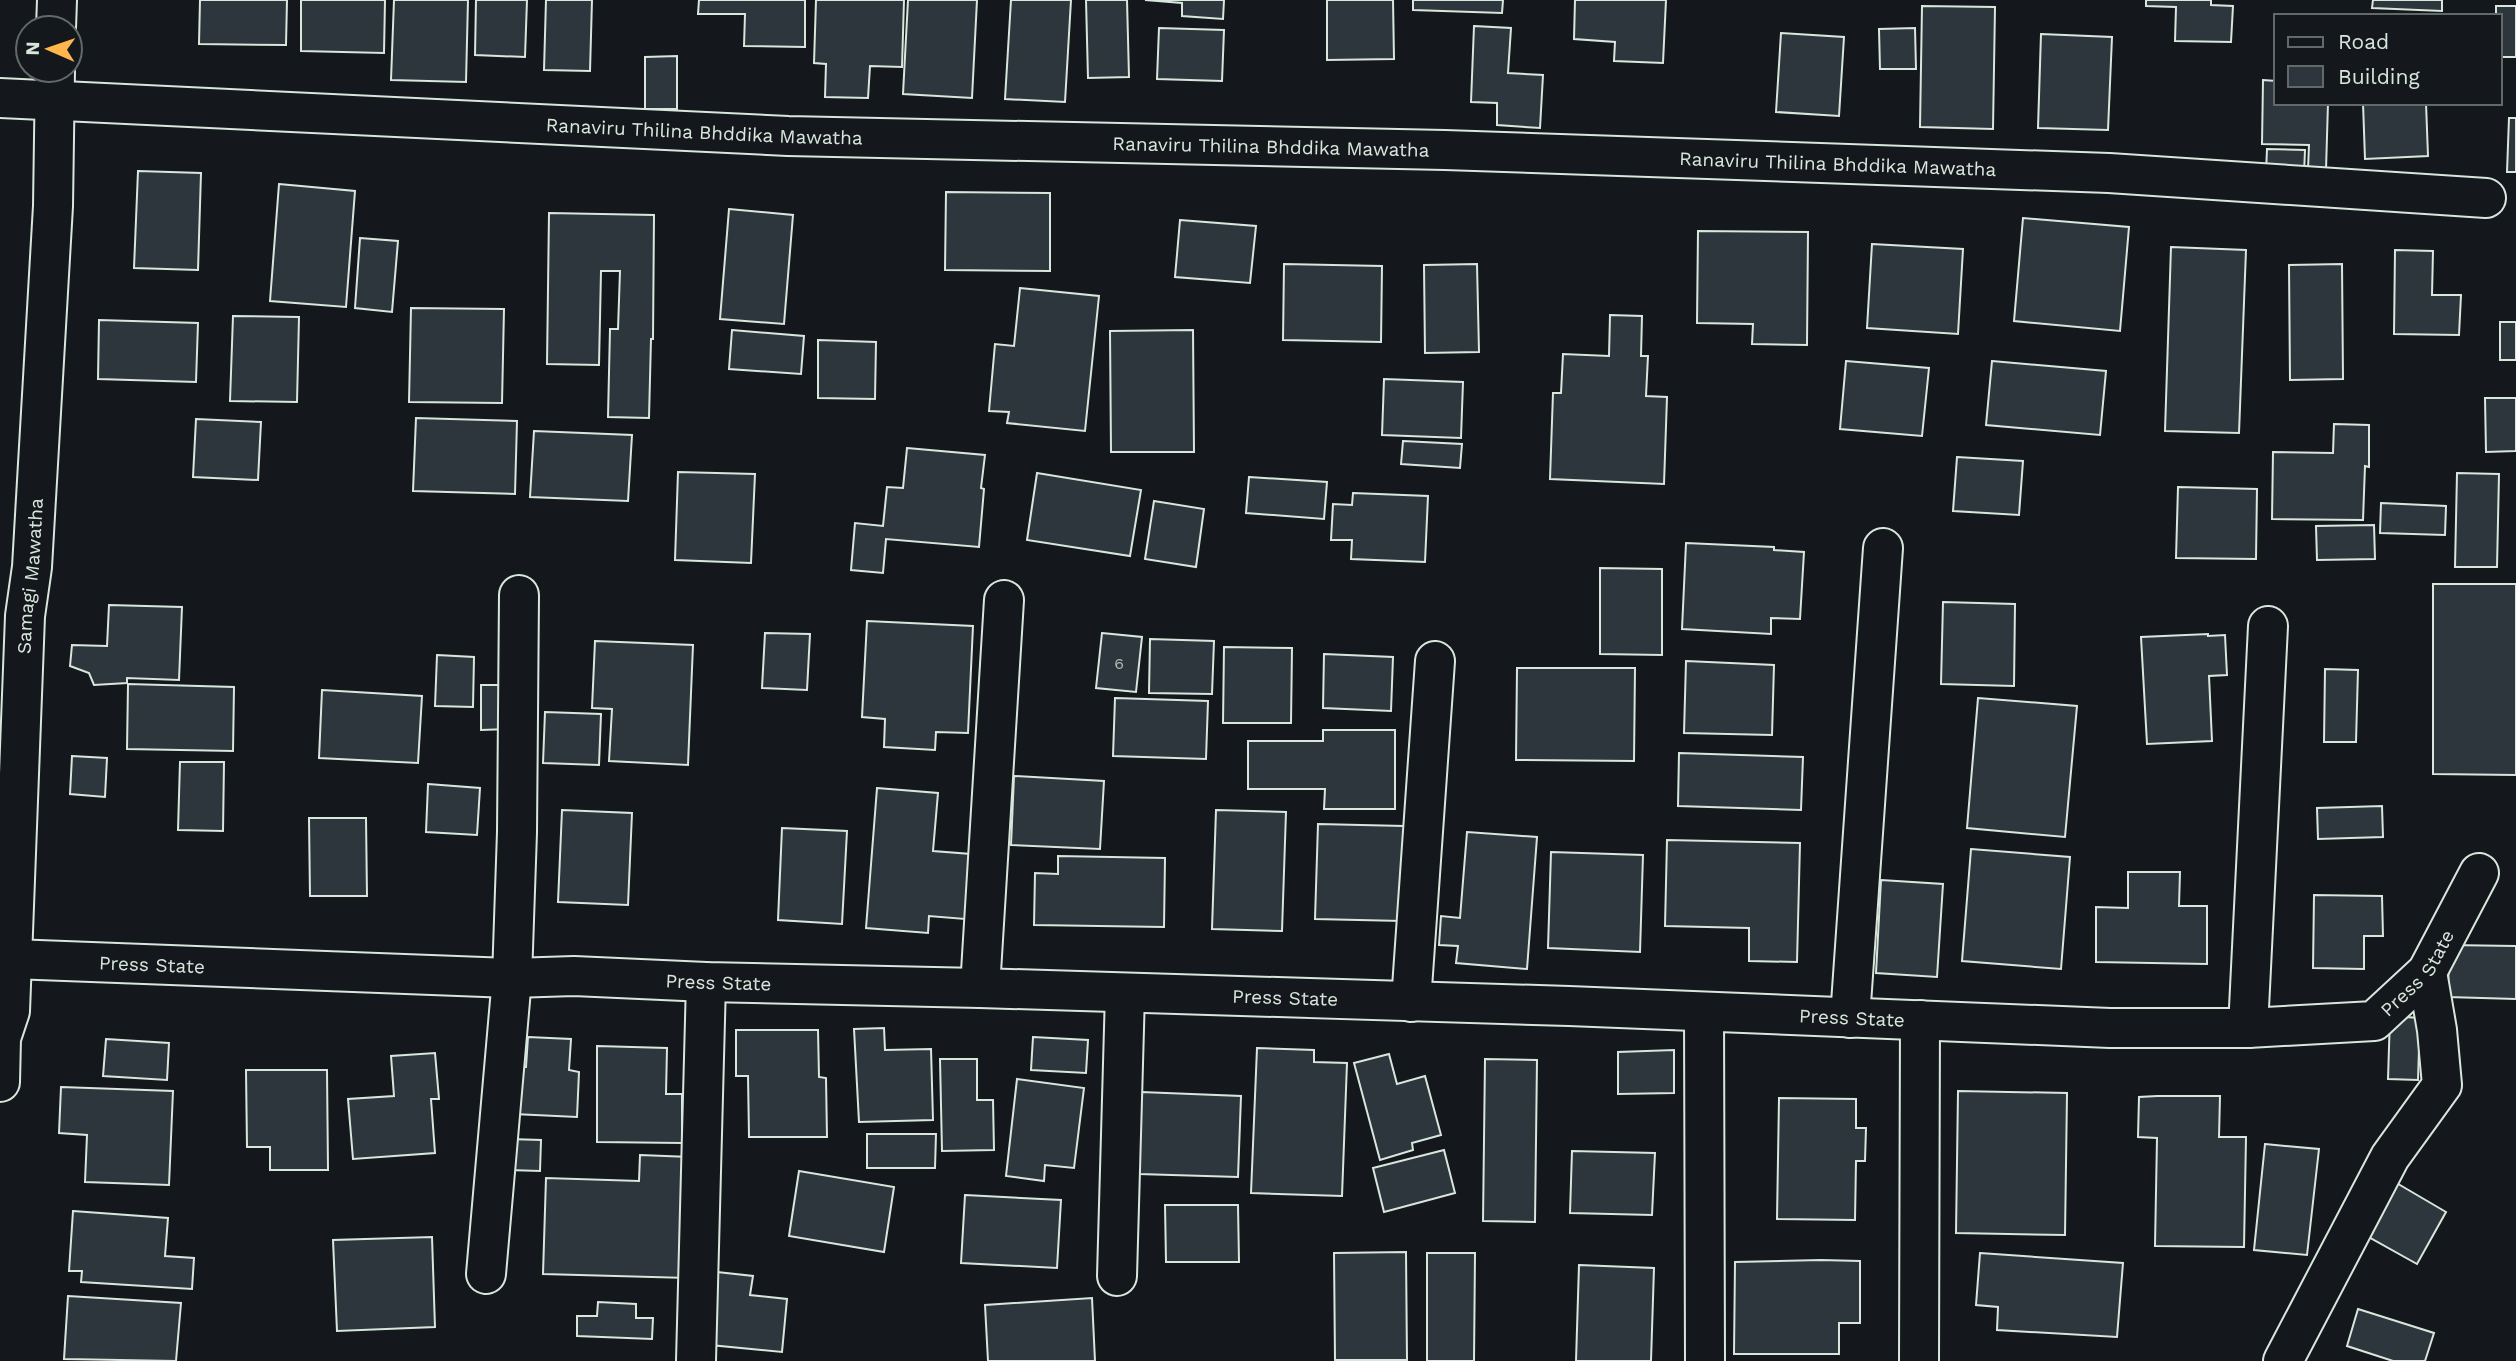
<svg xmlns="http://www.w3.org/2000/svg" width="2516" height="1361" viewBox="0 0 2516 1361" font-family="'Work Sans',sans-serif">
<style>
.building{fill:#2c363c;stroke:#d8e6dc;stroke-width:2}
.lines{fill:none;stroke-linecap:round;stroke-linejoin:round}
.street-casing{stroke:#d8e6dc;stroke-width:42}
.street{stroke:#14181c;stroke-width:38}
.labels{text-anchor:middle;stroke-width:5;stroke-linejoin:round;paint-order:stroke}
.number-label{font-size:16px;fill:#adbab4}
.street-label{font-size:19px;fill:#d8e6dc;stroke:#14181c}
</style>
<rect width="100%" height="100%" fill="#14181c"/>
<g class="building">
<path d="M200 0H287L286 45 199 44Z"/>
<path d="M301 0H385L384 53 301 51Z"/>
<path d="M394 0H468L466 82 391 80Z"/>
<path d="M476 0H527L525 57 475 55Z"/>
<path d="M546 0H592L590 71 544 70Z"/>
<path d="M699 0H805V47L744 46 745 14H698Z"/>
<path d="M816 0H904L902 67 870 66 868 98 825 97 826 64 814 63Z"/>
<path d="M908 0H977L972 98 903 94Z"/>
<path d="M1011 0H1071L1065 102 1005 99Z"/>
<path d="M1086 0H1127L1129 77 1088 78Z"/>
<path d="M1145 0H1224L1223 19 1182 16V3Z"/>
<path d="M1327 0H1393L1394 59 1327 60Z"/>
<path d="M1413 0H1503L1502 13 1413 10Z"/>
<path d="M1575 0H1666L1663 63 1614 61 1615 42 1574 39Z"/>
<path d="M2146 0H2211V5L2233 6 2231 42 2175 41 2176 7 2146 6Z"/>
<path d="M2373 0H2442V11L2372 8Z"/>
<path d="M1922 6 1995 7 1993 129 1920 127Z"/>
<path d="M2496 6H2516V57H2500V16H2496Z"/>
<path d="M1474 26 1511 28 1508 73 1543 75 1540 128 1497 125V103L1471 102Z"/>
<path d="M1159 28 1224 30 1222 81 1157 79Z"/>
<path d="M1915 28 1916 69H1880L1879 29Z"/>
<path d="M1781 33 1844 37 1839 116 1776 112Z"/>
<path d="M2041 34 2112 37 2108 130 2038 128Z"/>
<path d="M677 56V109H645V57Z"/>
<path d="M2263 80 2276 81V103H2328L2326 170 2308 169 2309 145 2262 144Z"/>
<path d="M2363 103H2426L2428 156 2365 159Z"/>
<path d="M2509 118H2516V172H2507Z"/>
<path d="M2267 149 2305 150 2304 174 2266 172Z"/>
<path d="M138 171 201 173 198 270 134 268Z"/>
<path d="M279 184 355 191 346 307 270 301Z"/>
<path d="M946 192 1050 193V271L945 270Z"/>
<path d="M729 209 793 215 784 324 720 319Z"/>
<path d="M549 213 654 215 653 339H651L649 418 608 417 610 329H618L620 271H601L599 365 547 364Z"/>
<path d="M2023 218 2129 227 2120 331 2014 321Z"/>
<path d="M1180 220 1256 226 1250 283 1175 277Z"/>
<path d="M1698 231 1808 232 1807 345 1752 344 1753 324 1697 323Z"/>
<path d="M360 238 398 241 392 312 355 308Z"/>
<path d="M1872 244 1963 249 1958 334 1867 328Z"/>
<path d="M2171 247 2246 250 2239 433 2165 431Z"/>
<path d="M2395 250 2433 251 2432 295H2461L2459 335 2394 334Z"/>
<path d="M1284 264 1382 266 1381 342 1283 340Z"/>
<path d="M1477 264 1479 352 1425 353 1424 265Z"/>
<path d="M2342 264 2343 379 2290 380 2289 265Z"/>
<path d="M1020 288 1099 296 1085 431 1007 423 1009 412 989 411 995 344 1014 346Z"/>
<path d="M411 308 504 309 502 403 409 402Z"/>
<path d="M1610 315 1642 316 1641 356H1648L1646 396 1667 397 1664 484 1550 479 1553 393H1561L1563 354 1609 356Z"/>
<path d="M233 316 299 317 297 402 230 401Z"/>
<path d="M99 320 198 323 196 382 98 379Z"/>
<rect x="2500" y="322" width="16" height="38"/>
<path d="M732 330 804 336 801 374 729 369Z"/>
<path d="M1193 330 1194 452H1111L1110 331Z"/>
<path d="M818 340 876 342 875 399 818 398Z"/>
<path d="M1846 361 1929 368 1922 436 1840 429Z"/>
<path d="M1992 361 2106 371 2100 435 1986 425Z"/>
<path d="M1384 379 1463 382 1461 438 1382 435Z"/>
<path d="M2485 398H2516V451L2486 452Z"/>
<path d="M416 418 517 421 515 494 413 491Z"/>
<path d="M196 419 261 422 258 480 193 477Z"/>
<path d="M2334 424 2369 425V467L2365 466 2363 520 2272 519 2273 452 2333 453Z"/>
<path d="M534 431 632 435 628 501 530 497Z"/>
<path d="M1403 441 1462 444 1460 468 1401 464Z"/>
<path d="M907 448 985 455 981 488 984 489 979 547 886 539 883 573 851 570 855 523 883 526 887 487 903 488Z"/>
<path d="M1957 457 2023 461 2019 515 1953 511Z"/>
<path d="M678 472 755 474 751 563 675 560Z"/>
<path d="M1037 473 1141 490 1130 556 1027 540Z"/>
<path d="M2457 473 2499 474 2497 567H2455Z"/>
<path d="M1249 477 1327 482 1324 519 1246 513Z"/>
<path d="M2178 487 2257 489 2256 559 2176 558Z"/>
<path d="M1353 493 1428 496 1425 562 1351 559 1352 540H1331L1333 504 1352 505Z"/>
<path d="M1154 501 1204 509 1196 567 1145 559Z"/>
<path d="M2381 503 2446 506 2445 535 2380 533Z"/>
<path d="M2374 525 2375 559 2317 560 2316 526Z"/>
<path d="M1686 543 1774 547V550L1804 552 1800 619 1771 618V634L1682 629Z"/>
<path d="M1600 568 1662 569V655L1600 654Z"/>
<path d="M2433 584H2516V775L2433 774Z"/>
<path d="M1943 602 2015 604 2014 686 1941 684Z"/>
<path d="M109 605 182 607 179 680 127 678V683L94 685 89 673 70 666 72 645 107 646Z"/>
<path d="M867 621 973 626 968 733 936 732 935 750 884 747 885 719 862 717Z"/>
<path d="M765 633 810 634 807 690 762 688Z"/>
<path d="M1102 633 1142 637 1136 692 1096 688Z"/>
<path d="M2208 634V636L2225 635 2227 675 2209 676 2212 741 2147 744 2141 637Z"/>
<path d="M1150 639 1214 641 1212 694 1149 693Z"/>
<path d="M595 641 693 645 688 765 609 761 612 709 592 708Z"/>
<path d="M1224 647 1292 648 1291 723H1223Z"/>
<path d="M1324 654 1393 657 1391 711 1323 708Z"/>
<path d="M437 655 474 657 473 707 435 706Z"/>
<path d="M1686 661 1774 665 1772 735 1684 733Z"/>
<path d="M1517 668H1635L1634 761 1516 760Z"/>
<path d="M2325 669 2358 670 2356 742H2324Z"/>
<path d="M128 684 234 687 233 751 127 749Z"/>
<path d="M481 685H509V729L481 730Z"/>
<path d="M322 690 422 696 418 763 319 758Z"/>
<path d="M1115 698 1208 701 1206 759 1113 756Z"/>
<path d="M1978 698 2077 706 2065 837 1967 828Z"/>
<path d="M545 712 601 714 599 765 543 763Z"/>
<path d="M1323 730H1395V809H1324L1325 789H1248V741H1323Z"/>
<path d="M1679 753 1803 757 1801 810 1678 806Z"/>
<path d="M72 756 107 758 105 797 70 794Z"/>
<path d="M180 762H224L223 831 178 830Z"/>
<path d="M1014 776 1104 781 1100 849 1011 845Z"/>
<path d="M428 784 480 788 477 835 426 832Z"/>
<path d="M877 788 938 793 933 851 971 854 965 919 929 916 928 933 866 928Z"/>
<path d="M2382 806 2383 837 2318 839 2317 808Z"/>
<path d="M562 810 632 813 628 905 558 902Z"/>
<path d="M1216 810 1286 812 1282 931 1212 929Z"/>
<path d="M309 818H366L367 896H310Z"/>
<path d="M1318 824 1404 826 1402 921 1315 919Z"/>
<path d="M782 828 847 831 842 924 778 920Z"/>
<path d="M1467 832 1537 837 1527 969 1456 963 1458 946 1439 945 1441 916 1460 918Z"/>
<path d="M1667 840 1800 843 1797 962 1749 961V928L1665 926Z"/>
<path d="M1971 849 2070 857 2061 969 1962 961Z"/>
<path d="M1551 852 1643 855 1640 952 1548 948Z"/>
<path d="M1058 856 1165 858 1164 927 1034 925 1035 873 1058 874Z"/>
<path d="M2128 872H2180L2179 906H2207V964L2096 962V907L2128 908Z"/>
<path d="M1881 880 1943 884 1937 977 1876 973Z"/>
<path d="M2314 895 2382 896 2383 936H2364V969L2313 968Z"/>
<path d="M2449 945 2516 946V999L2448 997Z"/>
<path d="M2390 1016 2420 1018 2418 1080 2388 1079Z"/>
<path d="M884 1028 885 1050 931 1049 933 1120 859 1122 854 1029Z"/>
<path d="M736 1030H818L819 1077 826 1078 827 1137H749L748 1076H736Z"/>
<path d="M528 1037 571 1039 569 1070 579 1072 577 1117 514 1114 517 1067H526Z"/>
<path d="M1033 1037 1088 1040 1086 1073 1031 1070Z"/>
<path d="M106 1039 169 1043 167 1080 103 1076Z"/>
<path d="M597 1046 667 1048 666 1094H682V1143L597 1142Z"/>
<path d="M1257 1048 1314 1050V1062L1347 1063 1342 1196 1251 1193Z"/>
<path d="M1674 1050V1093L1618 1094V1052Z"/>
<path d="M435 1053 439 1099H431L435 1153 353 1159 348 1099 394 1096 391 1056Z"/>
<path d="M1389 1054 1397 1084 1425 1076 1441 1135 1412 1143 1413 1150 1380 1160 1354 1063Z"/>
<path d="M940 1059H977V1100H993L994 1150 942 1151Z"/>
<path d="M1485 1059 1537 1060 1535 1222 1483 1221Z"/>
<path d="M246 1070H327L328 1170H270V1147H247Z"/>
<path d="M1017 1079 1084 1088 1074 1168 1045 1165 1044 1181 1006 1176Z"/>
<path d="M61 1087 173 1091 169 1185 85 1182 87 1135 59 1133Z"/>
<path d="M1958 1091 2067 1093 2065 1235 1956 1233Z"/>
<path d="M1141 1092 1241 1096 1238 1177 1139 1174Z"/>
<path d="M2157 1096H2220L2219 1137H2246L2244 1247 2155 1246 2157 1138 2138 1137 2139 1097Z"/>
<path d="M1779 1098 1856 1099V1128H1866L1865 1161H1856L1855 1220 1777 1219Z"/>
<path d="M867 1134H936L935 1168H867Z"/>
<path d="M509 1139 541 1140 540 1171 508 1170Z"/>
<path d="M2265 1144 2319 1149 2307 1255 2254 1250Z"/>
<path d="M1444 1150 1455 1193 1384 1212 1373 1168Z"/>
<path d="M1572 1151 1655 1153 1652 1215 1570 1213Z"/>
<path d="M640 1155 690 1157 688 1278 543 1274 546 1178 639 1181Z"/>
<path d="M799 1171 894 1187 884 1252 789 1236Z"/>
<path d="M2388 1178 2446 1212 2417 1264 2358 1231Z"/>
<path d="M965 1195 1061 1200 1057 1268 961 1263Z"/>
<path d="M1165 1205H1238L1239 1262H1166Z"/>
<path d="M73 1211 168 1218 165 1256 194 1258 192 1289 81 1282 82 1271H69Z"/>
<path d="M432 1237 435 1327 337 1331 333 1240Z"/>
<path d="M1406 1252 1407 1360H1335L1334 1253Z"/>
<path d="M1427 1253H1475L1474 1361H1427Z"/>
<path d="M1980 1253 2123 1263 2117 1337 1997 1330 1998 1307 1976 1305Z"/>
<path d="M1821 1260 1860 1261V1323H1839V1354H1734L1735 1262Z"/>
<path d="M1579 1265 1654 1268 1651 1361H1576Z"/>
<path d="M717 1272 753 1276 750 1295 787 1299 782 1352 700 1344Z"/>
<path d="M68 1296 181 1303 176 1361 64 1359Z"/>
<path d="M1092 1298 1095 1361H988L985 1305Z"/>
<path d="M598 1302 636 1304V1318H653L652 1339 577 1336V1316H597Z"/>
<path d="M2358 1309 2434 1333 2425 1361H2393L2347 1346Z"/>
</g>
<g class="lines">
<defs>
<g id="street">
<path d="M56 28 57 0"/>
<path id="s1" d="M0 98 788 136 1445 150 2109 173 2486 198"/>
<path id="s2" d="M12 959 512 978 574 976 706 982 980 988 1569 1006 2110 1028H2248L2374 1021 2427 972 2479 873"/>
<path d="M980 988 1004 600"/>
<path d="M1411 1002 1435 661"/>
<path d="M1704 1012 1705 1361"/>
<path d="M1850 1018 1883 548"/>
<path d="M2248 1028 2268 626"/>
<path id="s3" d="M0 1082 1 1038 10 1011 25 616 32 567 53 206 55 70"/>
<path d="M486 1274 512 978 517 832 519 595"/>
<path d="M1117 1276 1125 993"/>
<path d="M696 1361 706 982"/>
<path d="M1919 1361 1920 1020"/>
<path d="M2283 1361 2390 1157 2442 1085 2437 1030 2427 972"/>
</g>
</defs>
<use href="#street" class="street-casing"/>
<use href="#street" class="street"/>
</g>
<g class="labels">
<g class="number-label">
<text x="1119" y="669">6</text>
</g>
<g class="street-label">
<text dy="7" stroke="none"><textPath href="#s1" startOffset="705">Ranaviru Thilina Bhddika Mawatha</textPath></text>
<text dy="7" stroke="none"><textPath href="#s1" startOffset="1272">Ranaviru Thilina Bhddika Mawatha</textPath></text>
<text dy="7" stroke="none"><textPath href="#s1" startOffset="1839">Ranaviru Thilina Bhddika Mawatha</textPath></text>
<text dy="7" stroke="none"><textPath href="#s3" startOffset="508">Samagi Mawatha</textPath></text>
<text dy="7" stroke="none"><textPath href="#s2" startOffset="140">Press State</textPath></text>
<text dy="7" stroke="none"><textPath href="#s2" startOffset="2429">Press State</textPath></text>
<text dy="7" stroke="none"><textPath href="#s2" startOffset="707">Press State</textPath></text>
<text dy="7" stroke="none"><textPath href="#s2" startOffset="1274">Press State</textPath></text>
<text dy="7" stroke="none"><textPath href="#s2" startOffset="1841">Press State</textPath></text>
</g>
</g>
<rect x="2274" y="14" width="228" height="91" fill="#14181c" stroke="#626a69" stroke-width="2"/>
<rect x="2288" y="37" width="35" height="10" fill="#14181c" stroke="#626a69" stroke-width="2"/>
<text x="2338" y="49" font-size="21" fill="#d8e6dc">Road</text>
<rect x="2288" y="66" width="35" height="21" fill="#2c363c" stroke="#626a69" stroke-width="2"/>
<text x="2338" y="84" font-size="21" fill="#d8e6dc">Building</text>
<g transform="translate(49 49) rotate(272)"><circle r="33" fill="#14181c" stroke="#626a69" stroke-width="2"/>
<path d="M0-5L12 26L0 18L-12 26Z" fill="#ffb74d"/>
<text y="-10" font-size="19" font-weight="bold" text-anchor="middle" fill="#d8e6dc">N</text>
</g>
</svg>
